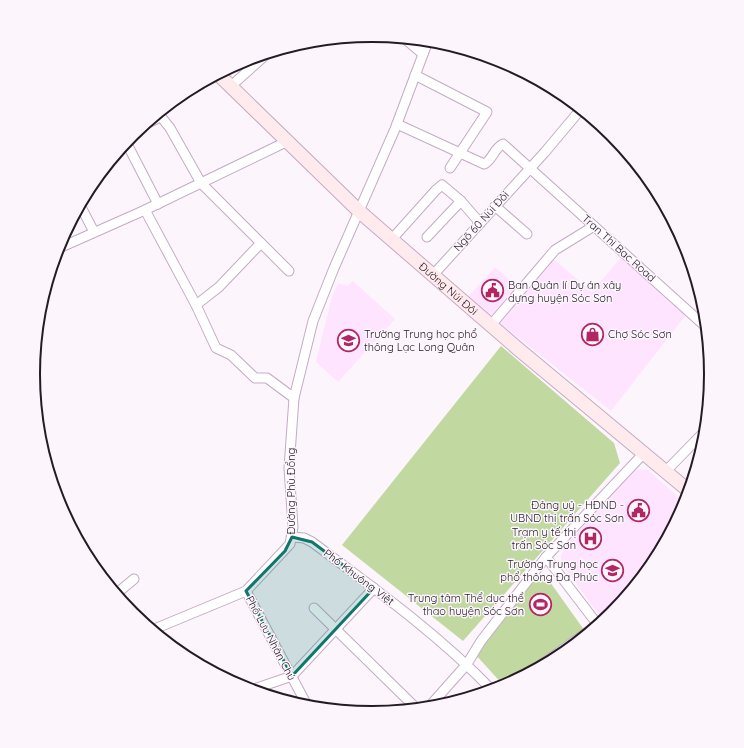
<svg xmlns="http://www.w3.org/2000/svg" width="744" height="748" viewBox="0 0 744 748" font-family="Quicksand,sans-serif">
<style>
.built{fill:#ffe4ff}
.green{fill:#c2d8a1}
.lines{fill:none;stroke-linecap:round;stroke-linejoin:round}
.lane-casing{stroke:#c5abc5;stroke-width:6}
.street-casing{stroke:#c5abc5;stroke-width:11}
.secondary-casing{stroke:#c5abc5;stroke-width:15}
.lane{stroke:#fff;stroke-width:4.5}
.street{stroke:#fff;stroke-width:9}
.secondary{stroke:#ffebed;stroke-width:13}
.marked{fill:#0f766e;fill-opacity:0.2;stroke:#0f766e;stroke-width:3;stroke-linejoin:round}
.labels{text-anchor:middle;stroke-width:3;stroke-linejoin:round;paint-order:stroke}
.street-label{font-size:11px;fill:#251b25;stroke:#fcf6fc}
.poi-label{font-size:11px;fill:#251b25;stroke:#fcf6fc;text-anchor:end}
.rim{fill:none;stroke:#251b25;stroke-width:2}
</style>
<rect width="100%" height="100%" fill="#fcf6fc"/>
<g class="built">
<path d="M550 256 592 292 621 257 686 315 611 411 496 320Z"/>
<path d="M495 267 516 285 492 316 468 297Z"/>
<path d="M353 281 395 319 338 382 316 362 331 300 338 283 347 286Z"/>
<path d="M635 469 648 470 685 503 654 563 612 614 603 620 561 563V556L565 546Z"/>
</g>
<g class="green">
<path d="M501 346 614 443 620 463 463 641 342 545Z"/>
<path d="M545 575 587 634 560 656 504 686 475 654 535 578Z"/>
</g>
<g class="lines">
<defs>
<path id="lane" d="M521 676 596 623"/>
<g id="street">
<path d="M404 38 423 54"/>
<path d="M415 75 487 112 450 168"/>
<path d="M231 86 268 53"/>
<path d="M158 113 170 128 201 183 289 271"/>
<path d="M397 124 484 164C492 161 494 148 503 144L707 328"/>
<path d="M142 126 160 117"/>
<path d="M126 142 158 204"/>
<path d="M80 205 94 232"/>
<path d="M495 206 527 234"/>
<path d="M145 210 196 305 216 348 231 355 255 378H267L294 398"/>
<path d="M427 237 461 201"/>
<path d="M392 239 436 190 442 185 461 201 480 223"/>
<path d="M57 249 145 210 288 141"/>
<path d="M433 275 545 152 581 109"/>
<path d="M196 305 219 287 261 243"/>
<path d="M491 325 555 250 594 226"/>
<path d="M666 471 705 431"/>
<path d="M292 537 304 538 312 542C374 588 438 634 492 690"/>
<path d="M546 557 598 625"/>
<path d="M246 591 308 707"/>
<path d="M116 594 134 579"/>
<path d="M314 608 417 709"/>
<path d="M152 630 246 591 290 544 293 527 289 468 294 398 313 321 334 268 395 129 428 41"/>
<path d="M251 690 292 676 374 588"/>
<path d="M428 708 467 664 481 641 546 557 644 453"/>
</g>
<g id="secondary">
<path id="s1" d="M218 74 360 212 517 348 689 491"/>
</g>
</defs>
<use href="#lane" class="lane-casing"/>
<use href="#street" class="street-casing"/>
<use href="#secondary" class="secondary-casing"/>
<use href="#lane" class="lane"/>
<use href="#street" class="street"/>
<use href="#secondary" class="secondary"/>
</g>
<path class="marked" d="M292 537 312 542 374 588 292 676 246 591 285 551Z"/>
<defs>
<symbol id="civic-ring" viewBox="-11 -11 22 22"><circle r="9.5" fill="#fcf6fc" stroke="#b22763" stroke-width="1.5"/><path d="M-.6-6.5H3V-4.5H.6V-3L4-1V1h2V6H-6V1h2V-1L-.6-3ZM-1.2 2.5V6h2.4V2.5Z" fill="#b22763"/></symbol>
<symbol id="shop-ring" viewBox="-11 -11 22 22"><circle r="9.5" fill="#fcf6fc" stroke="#b22763" stroke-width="1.5"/><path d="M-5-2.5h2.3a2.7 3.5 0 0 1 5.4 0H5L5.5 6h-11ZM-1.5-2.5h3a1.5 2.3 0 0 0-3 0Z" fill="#b22763"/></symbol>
<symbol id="school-ring" viewBox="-11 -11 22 22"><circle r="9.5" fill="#fcf6fc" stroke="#b22763" stroke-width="1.5"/><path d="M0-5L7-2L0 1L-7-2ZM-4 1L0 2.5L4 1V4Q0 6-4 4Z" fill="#b22763"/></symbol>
<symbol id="hospital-ring" viewBox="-11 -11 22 22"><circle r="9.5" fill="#fcf6fc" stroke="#b22763" stroke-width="1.5"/><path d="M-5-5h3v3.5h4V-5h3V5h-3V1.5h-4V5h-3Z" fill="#b22763"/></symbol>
<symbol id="stadium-ring" viewBox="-11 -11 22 22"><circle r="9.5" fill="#fcf6fc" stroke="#b22763" stroke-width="1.5"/><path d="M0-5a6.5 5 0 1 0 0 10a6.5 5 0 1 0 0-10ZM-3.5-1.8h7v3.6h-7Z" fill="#b22763"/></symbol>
</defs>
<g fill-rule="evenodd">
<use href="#civic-ring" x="480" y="278" width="25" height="25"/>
<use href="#shop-ring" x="580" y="322" width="25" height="25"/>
<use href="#school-ring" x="336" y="328" width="25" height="25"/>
<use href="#civic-ring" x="626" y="498" width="25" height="25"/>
<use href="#hospital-ring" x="578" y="526" width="25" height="25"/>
<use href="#school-ring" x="600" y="558" width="25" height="25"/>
<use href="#stadium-ring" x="528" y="592" width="25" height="25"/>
</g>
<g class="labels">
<g class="street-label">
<text transform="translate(481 221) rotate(-48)" y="4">Ngõ 60 Núi Đôi</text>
<text transform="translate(619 248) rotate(42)" y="4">Tran Thi Bac Road</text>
<text dy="4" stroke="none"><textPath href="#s1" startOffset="315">Đường Núi Đôi</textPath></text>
<text transform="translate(291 491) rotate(-90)" y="4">Đường Phù Đổng</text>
<text transform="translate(359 577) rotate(37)" y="4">Phố Khuông Việt</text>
<text transform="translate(271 638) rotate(62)" y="4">Phố Lưu Nhân Chú</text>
</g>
<g class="poi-label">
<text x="508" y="289" text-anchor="start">Ban Quản lí Dự án xây<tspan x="508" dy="13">dựng huyện Sóc Sơn</tspan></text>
<text x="364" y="338" text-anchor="start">Trường Trung học phổ<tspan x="364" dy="13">thông Lạc Long Quân</tspan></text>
<text x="608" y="338" text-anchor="start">Chợ Sóc Sơn</text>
<text x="624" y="509">Đảng uỷ - HĐND -<tspan x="624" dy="13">UBND thị trấn Sóc Sơn</tspan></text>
<text x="576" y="536">Trạm y tế thị<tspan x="576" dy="13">trấn Sóc Sơn</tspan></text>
<text x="598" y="568">Trường Trung học<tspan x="598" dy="13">phổ thông Đa Phúc</tspan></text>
<text x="524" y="602">Trung tâm Thể dục thể<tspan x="524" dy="13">thao huyện Sóc Sơn</tspan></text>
</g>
</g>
<path d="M0 0H744V748H0ZM40 374a332 332 0 1 1 664 0a332 332 0 1 1-664 0Z" fill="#fcf6fc" fill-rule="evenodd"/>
<path class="rim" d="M40 374a332 332 0 1 1 664 0a332 332 0 1 1-664 0Z"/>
</svg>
